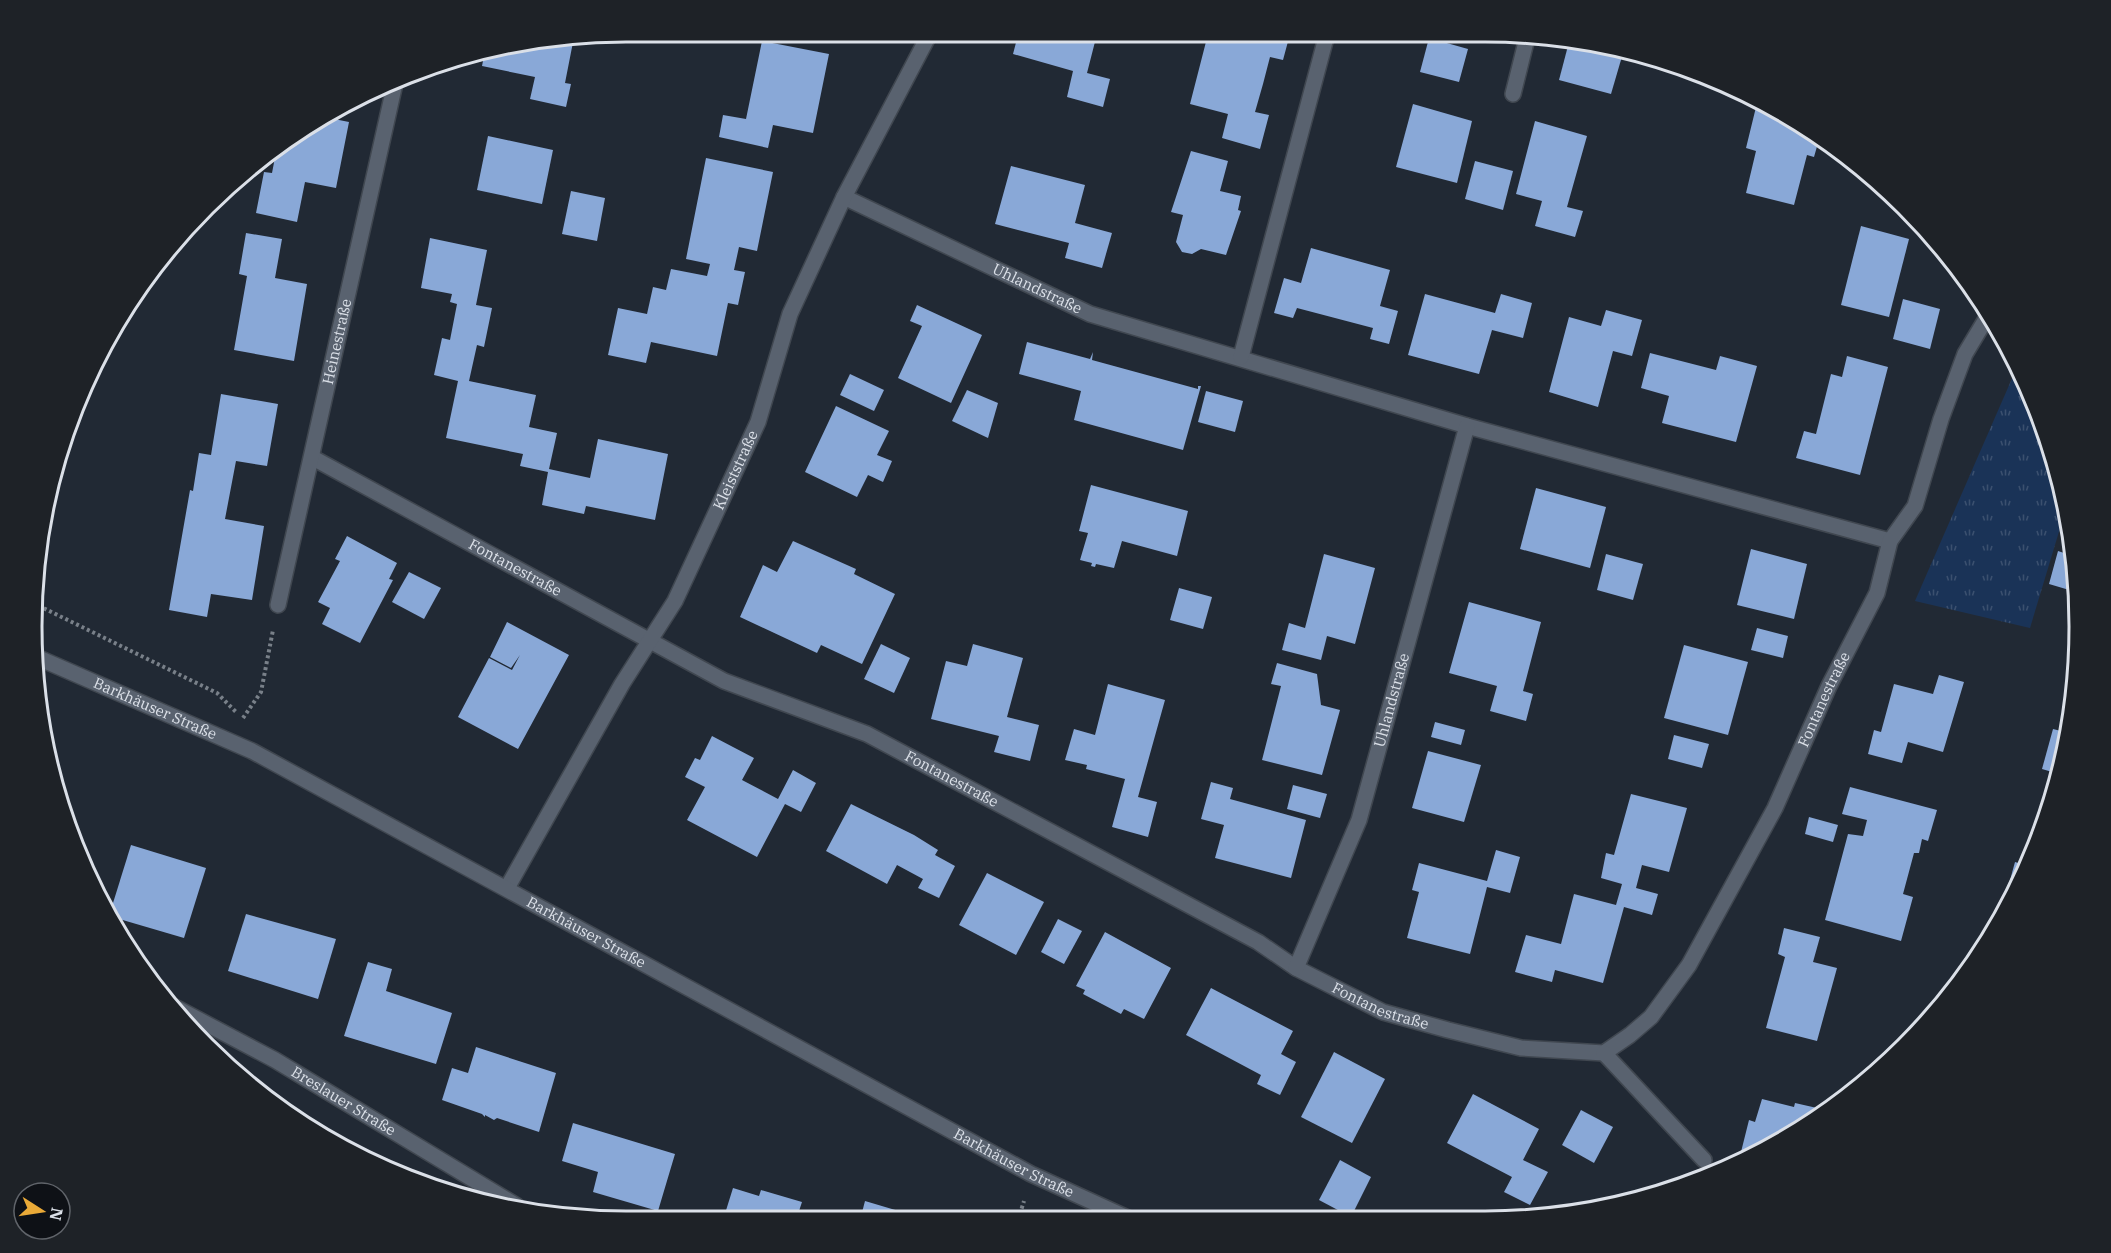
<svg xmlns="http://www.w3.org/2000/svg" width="2111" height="1253" viewBox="0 0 2111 1253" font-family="'IBM Plex Serif',serif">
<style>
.grass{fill:url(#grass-tufts)}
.building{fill:#89a8d7}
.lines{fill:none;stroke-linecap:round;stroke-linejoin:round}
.minor-casing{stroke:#404750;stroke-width:18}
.tertiary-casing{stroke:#404750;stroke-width:18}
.path{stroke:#798089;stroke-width:4;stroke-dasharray:3 3;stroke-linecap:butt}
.minor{stroke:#59626f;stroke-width:15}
.tertiary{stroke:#59626f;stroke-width:15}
.labels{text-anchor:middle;stroke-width:6;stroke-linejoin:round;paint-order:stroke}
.street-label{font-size:15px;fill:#dbe0e8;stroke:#0e1116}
.rim{fill:none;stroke:#dbe0e8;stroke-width:3}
</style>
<defs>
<pattern id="grass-tufts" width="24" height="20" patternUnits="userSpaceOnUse" patternTransform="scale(1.5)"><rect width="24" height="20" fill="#1a3357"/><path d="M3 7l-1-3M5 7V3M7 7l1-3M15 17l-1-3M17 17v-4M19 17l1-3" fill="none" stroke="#3b506f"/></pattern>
</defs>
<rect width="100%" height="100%" fill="#212934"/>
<path class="grass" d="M2017 367 2034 399 2067 505 2030 628 1915 601Z"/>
<g class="building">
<path d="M1097 34 1087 73 1110 79 1103 107 1067 97 1073 71 1013 54 1018 35Z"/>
<path d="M1208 34H1220L1247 41 1249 34H1290L1283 60 1270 57 1263 84 1255 112 1269 115 1260 149 1222 138 1228 114 1190 104Z"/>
<path d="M548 37H574L565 83 571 84 566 107 530 99 535 77 482 66 485 51Z"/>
<path d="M1429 38 1468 49 1459 82 1420 72Z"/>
<path d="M762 41 829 54 813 133 773 125 768 148 719 137 723 115 746 119Z"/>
<path d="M1569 42 1623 53 1611 94 1559 80Z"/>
<path d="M1757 103 1789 119 1788 123 1805 127 1820 136 1814 157 1807 155 1794 205 1746 193 1756 151 1746 148Z"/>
<path d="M1413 104 1472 121 1457 183 1396 167Z"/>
<path d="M324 117 349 122 336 188 305 182 297 222 256 213 264 172 272 173 277 147Z"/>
<path d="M1535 121 1587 136 1567 207 1583 211 1575 237 1535 226 1542 201 1516 194Z"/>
<path d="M488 136 553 150 542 204 477 190Z"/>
<path d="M1191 151 1228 161 1220 191 1241 196 1238 210 1241 211 1226 255 1201 249 1192 254 1182 252 1176 242 1183 215 1171 212Z"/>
<path d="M706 158 773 172 757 251 739 247 734 270 745 272 738 305 728 303 717 356 651 342 646 363 608 355 618 308 647 314 653 287 666 290 671 269 707 276 710 264 686 259Z"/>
<path d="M1475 161 1513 171 1503 210 1465 199Z"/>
<path d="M1011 166 1085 185 1075 223 1112 233 1102 268 1065 258 1069 243 995 224Z"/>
<path d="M571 191 605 198 597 241 562 234Z"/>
<path d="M1861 226 1909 239 1889 317 1841 305Z"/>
<path d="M246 233 282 239 275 278 307 284 294 361 234 350 247 276 239 274Z"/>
<path d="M430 238 487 250 476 305 492 308 484 347 477 345 469 381 536 395 529 427 557 433 549 469 590 478 598 439 668 454 655 520 586 506 584 514 542 505 548 472 520 466 523 454 446 438 458 381 434 375 442 338 450 340 457 304 450 302 452 294 421 288Z"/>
<path d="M1311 248 1390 270 1380 306 1398 311 1389 344 1370 339 1373 328 1297 308 1293 318 1274 313 1284 278 1301 283Z"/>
<path d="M1425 294 1495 313 1501 294 1532 303 1523 338 1492 330 1479 374 1408 355Z"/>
<path d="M1903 299 1940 309 1930 349 1893 339Z"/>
<path d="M917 305 982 335 951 403 898 378 922 326 910 321Z"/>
<path d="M1606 310 1642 320 1632 356 1613 351 1598 407 1549 392 1569 317 1601 326Z"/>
<path d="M1027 342 1090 359 1093 352 1092 360 1198 389V386H1201L1183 450 1074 420 1081 391 1019 374Z"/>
<path d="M1650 353 1716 370 1720 356 1757 366 1736 442 1662 423 1669 396 1641 388Z"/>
<path d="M1847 356 1888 367 1860 475 1796 458 1804 431 1816 434 1831 374 1842 377Z"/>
<path d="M850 374 884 390 874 411 840 395Z"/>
<path d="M967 390 998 403 988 438 952 421Z"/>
<path d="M1206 391 1243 401 1235 432 1198 422Z"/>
<path d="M221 394 278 404 267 466 236 461 225 519 264 526 252 600 211 594 207 617 169 610 190 490 193 491 199 453 211 455Z"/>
<path d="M836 406 889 431 877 455 892 461 883 482 868 475 857 497 805 472Z"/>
<path d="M1091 485 1188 511 1177 556 1122 541 1114 568 1096 564 1095 567 1091 566 1092 563 1080 560 1088 533 1079 531Z"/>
<path d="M1536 488 1606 507 1590 568 1520 549Z"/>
<path d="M347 536 397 563 389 579 393 580 360 643 322 624 330 608 318 602 340 561 335 559Z"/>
<path d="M793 541 856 569 854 574 895 594 862 664 821 645 817 653 740 617 763 565 777 572Z"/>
<path d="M1751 549 1807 564 1794 619 1737 605Z"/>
<path d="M2058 551 2073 556 2076 592 2049 584Z"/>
<path d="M1324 554 1375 568 1355 644 1327 636 1321 660 1282 650 1289 623 1305 628Z"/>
<path d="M1606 554 1643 564 1633 600 1597 590Z"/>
<path d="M409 572 441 588 424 619 392 602Z"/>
<path d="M1179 588 1212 597 1203 629 1170 620Z"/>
<path d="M1469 602 1541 622 1523 691 1533 694 1526 721 1490 711 1497 686 1449 673Z"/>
<path d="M507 622 569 655 518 749 458 717 489 658 512 670 520 655 511 668 490 657Z"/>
<path d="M1757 628 1788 636 1783 658 1751 650Z"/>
<path d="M881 644 910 658 894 693 864 679Z"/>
<path d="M973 644 1023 658 1007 717 1039 725 1030 761 994 752 999 736 931 719 946 661 967 666Z"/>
<path d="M1684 645 1748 662 1728 735 1664 718Z"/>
<path d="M1277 663 1317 674 1321 705 1340 710 1322 775 1262 760 1281 686 1271 684Z"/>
<path d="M1939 675 1964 682 1943 752 1908 742 1902 763 1868 754 1874 730 1881 732 1894 684 1933 694Z"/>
<path d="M1108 684 1165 700 1138 797 1157 802 1148 837 1112 827 1125 779 1086 769 1087 765 1065 760 1074 729 1095 735Z"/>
<path d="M1435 722 1465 730 1461 745 1431 737Z"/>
<path d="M2053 729 2069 733 2059 774 2042 769Z"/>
<path d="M1674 735 1709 744 1702 768 1668 759Z"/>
<path d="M712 736 754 758 742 780 778 799 793 770 816 783 801 812 785 804 757 857 687 820 705 787 685 777 695 758 700 760Z"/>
<path d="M1428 751 1481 765 1464 822 1412 808Z"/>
<path d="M1211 782 1233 788 1230 799 1306 820 1291 878 1215 858 1224 825 1201 819Z"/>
<path d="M1293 785 1327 794 1320 818 1287 809Z"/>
<path d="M1850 787 1937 810 1928 841 1922 839 1919 853H1914L1903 894 1913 897 1901 941 1825 920 1848 834 1863 836 1867 820 1842 814Z"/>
<path d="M1631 794 1687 808 1669 872 1642 865 1636 888 1658 894 1652 915 1624 907 1603 983 1555 970 1552 982 1515 972 1526 935 1561 944 1574 894 1616 905 1622 884 1601 878 1606 853 1614 855Z"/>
<path d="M851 804 914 835 938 850 935 855 955 866 939 898 918 888 923 879 897 865 887 884 826 851Z"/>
<path d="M1809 817 1838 825 1833 842 1805 834Z"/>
<path d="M131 845 206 868 184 938 109 916Z"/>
<path d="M1496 850 1520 857 1510 893 1487 887 1470 954 1407 938 1419 892 1412 890 1419 863 1487 881Z"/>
<path d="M2015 862 2028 866 2008 903 2004 902Z"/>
<path d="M987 873 1044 902 1016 955 959 925Z"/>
<path d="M246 914 336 939 318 999 228 971Z"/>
<path d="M1058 919 1082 931 1064 964 1041 952Z"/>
<path d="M1784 928 1820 937 1813 962 1837 968 1817 1041 1766 1028 1785 957 1778 954Z"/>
<path d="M1105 932 1171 968 1144 1019 1124 1009 1121 1014 1083 994 1085 990 1076 986Z"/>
<path d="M368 962 392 969 386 991 452 1013 436 1064 344 1036Z"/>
<path d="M1211 988 1293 1031 1281 1054 1296 1062 1280 1095 1257 1084 1261 1075 1186 1035Z"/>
<path d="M476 1047 556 1073 539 1132 497 1118 494 1120 485 1115V1117L482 1114 442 1100 452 1068 468 1073Z"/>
<path d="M1334 1052 1385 1079 1352 1143 1301 1117Z"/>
<path d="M1473 1094 1539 1129 1523 1160 1548 1172 1530 1205 1504 1192 1512 1177 1447 1143Z"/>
<path d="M1762 1099 1794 1107 1795 1103 1817 1108 1814 1119 1782 1142 1745 1157 1740 1156 1749 1120 1755 1122Z"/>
<path d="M1581 1110 1613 1127 1594 1163 1562 1145Z"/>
<path d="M573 1123 675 1154 658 1211 593 1192 598 1172 562 1161Z"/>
<path d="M1340 1160 1371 1177 1351 1217 1319 1200Z"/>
<path d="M733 1188 759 1196 761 1190 802 1202 796 1220H723Z"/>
<path d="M865 1201 929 1220H860Z"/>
<path d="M705 1215 720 1220H704Z"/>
</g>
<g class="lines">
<defs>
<g id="minor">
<path d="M1513 94 1528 34"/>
<path id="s1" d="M844 197 1090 314 1467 426 1890 541"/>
<path d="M1241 357 1327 34"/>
<path id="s2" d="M313 458 724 681 867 734 1258 942 1296 968 1383 1012 1448 1030 1521 1048 1604 1053 1630 1035 1651 1017 1689 965 1775 808 1829 686 1877 593 1890 541 1915 506 1941 419 1965 354 1989 314"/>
<path id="s3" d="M278 605 396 79"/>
<path id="s4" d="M507 888 622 684 675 601 758 422 790 314 844 197 929 35"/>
<path id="s5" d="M1296 968 1359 820 1467 426"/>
<path id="s6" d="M167 1003 275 1060 517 1206"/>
<path d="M1604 1053 1704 1160"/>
</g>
<g id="tertiary">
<path id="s7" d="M34 656 252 751 1031 1174 1132 1220"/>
</g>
</defs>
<use href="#minor" class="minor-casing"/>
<use href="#tertiary" class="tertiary-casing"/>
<g class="path">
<path d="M33 603 217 693 237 713"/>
<path d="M243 718 261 692 273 630"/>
<path d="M1018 1220 1024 1201"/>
</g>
<use href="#minor" class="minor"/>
<use href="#tertiary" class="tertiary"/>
</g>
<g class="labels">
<g class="street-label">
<text dy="5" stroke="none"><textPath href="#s1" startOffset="214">Uhlandstraße</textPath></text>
<text dy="5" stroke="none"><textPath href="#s3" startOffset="270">Heinestraße</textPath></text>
<text dy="5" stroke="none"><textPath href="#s4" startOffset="477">Kleiststraße</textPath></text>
<text dy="5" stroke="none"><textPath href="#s2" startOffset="230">Fontanestraße</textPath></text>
<text dy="5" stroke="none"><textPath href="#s2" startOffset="1854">Fontanestraße</textPath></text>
<text dy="5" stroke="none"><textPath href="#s5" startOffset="285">Uhlandstraße</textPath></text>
<text dy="5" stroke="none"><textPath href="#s7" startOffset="132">Barkhäuser Straße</textPath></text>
<text dy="5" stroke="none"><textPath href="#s2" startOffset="716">Fontanestraße</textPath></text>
<text dy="5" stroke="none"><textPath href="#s7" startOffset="618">Barkhäuser Straße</textPath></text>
<text dy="5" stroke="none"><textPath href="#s2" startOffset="1202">Fontanestraße</textPath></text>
<text dy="5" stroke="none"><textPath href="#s6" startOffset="202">Breslauer Straße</textPath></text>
<text dy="5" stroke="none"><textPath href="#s7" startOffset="1104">Barkhäuser Straße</textPath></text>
</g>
</g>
<path d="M0 0H2111V1253H0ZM626 42H1485A584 584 0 0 1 2069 626V627A584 584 0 0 1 1485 1211H626A584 584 0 0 1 42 627V626A584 584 0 0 1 626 42Z" fill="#1e2227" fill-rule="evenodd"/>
<path class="rim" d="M626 42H1485A584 584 0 0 1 2069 626V627A584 584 0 0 1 1485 1211H626A584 584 0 0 1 42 627V626A584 584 0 0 1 626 42Z"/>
<g transform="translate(42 1211) rotate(102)"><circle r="28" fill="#0e1116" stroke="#60646a" stroke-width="1.5"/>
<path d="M0-4.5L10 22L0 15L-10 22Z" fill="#eaaa38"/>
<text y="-9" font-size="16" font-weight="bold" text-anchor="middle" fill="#dbe0e8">N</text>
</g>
</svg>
